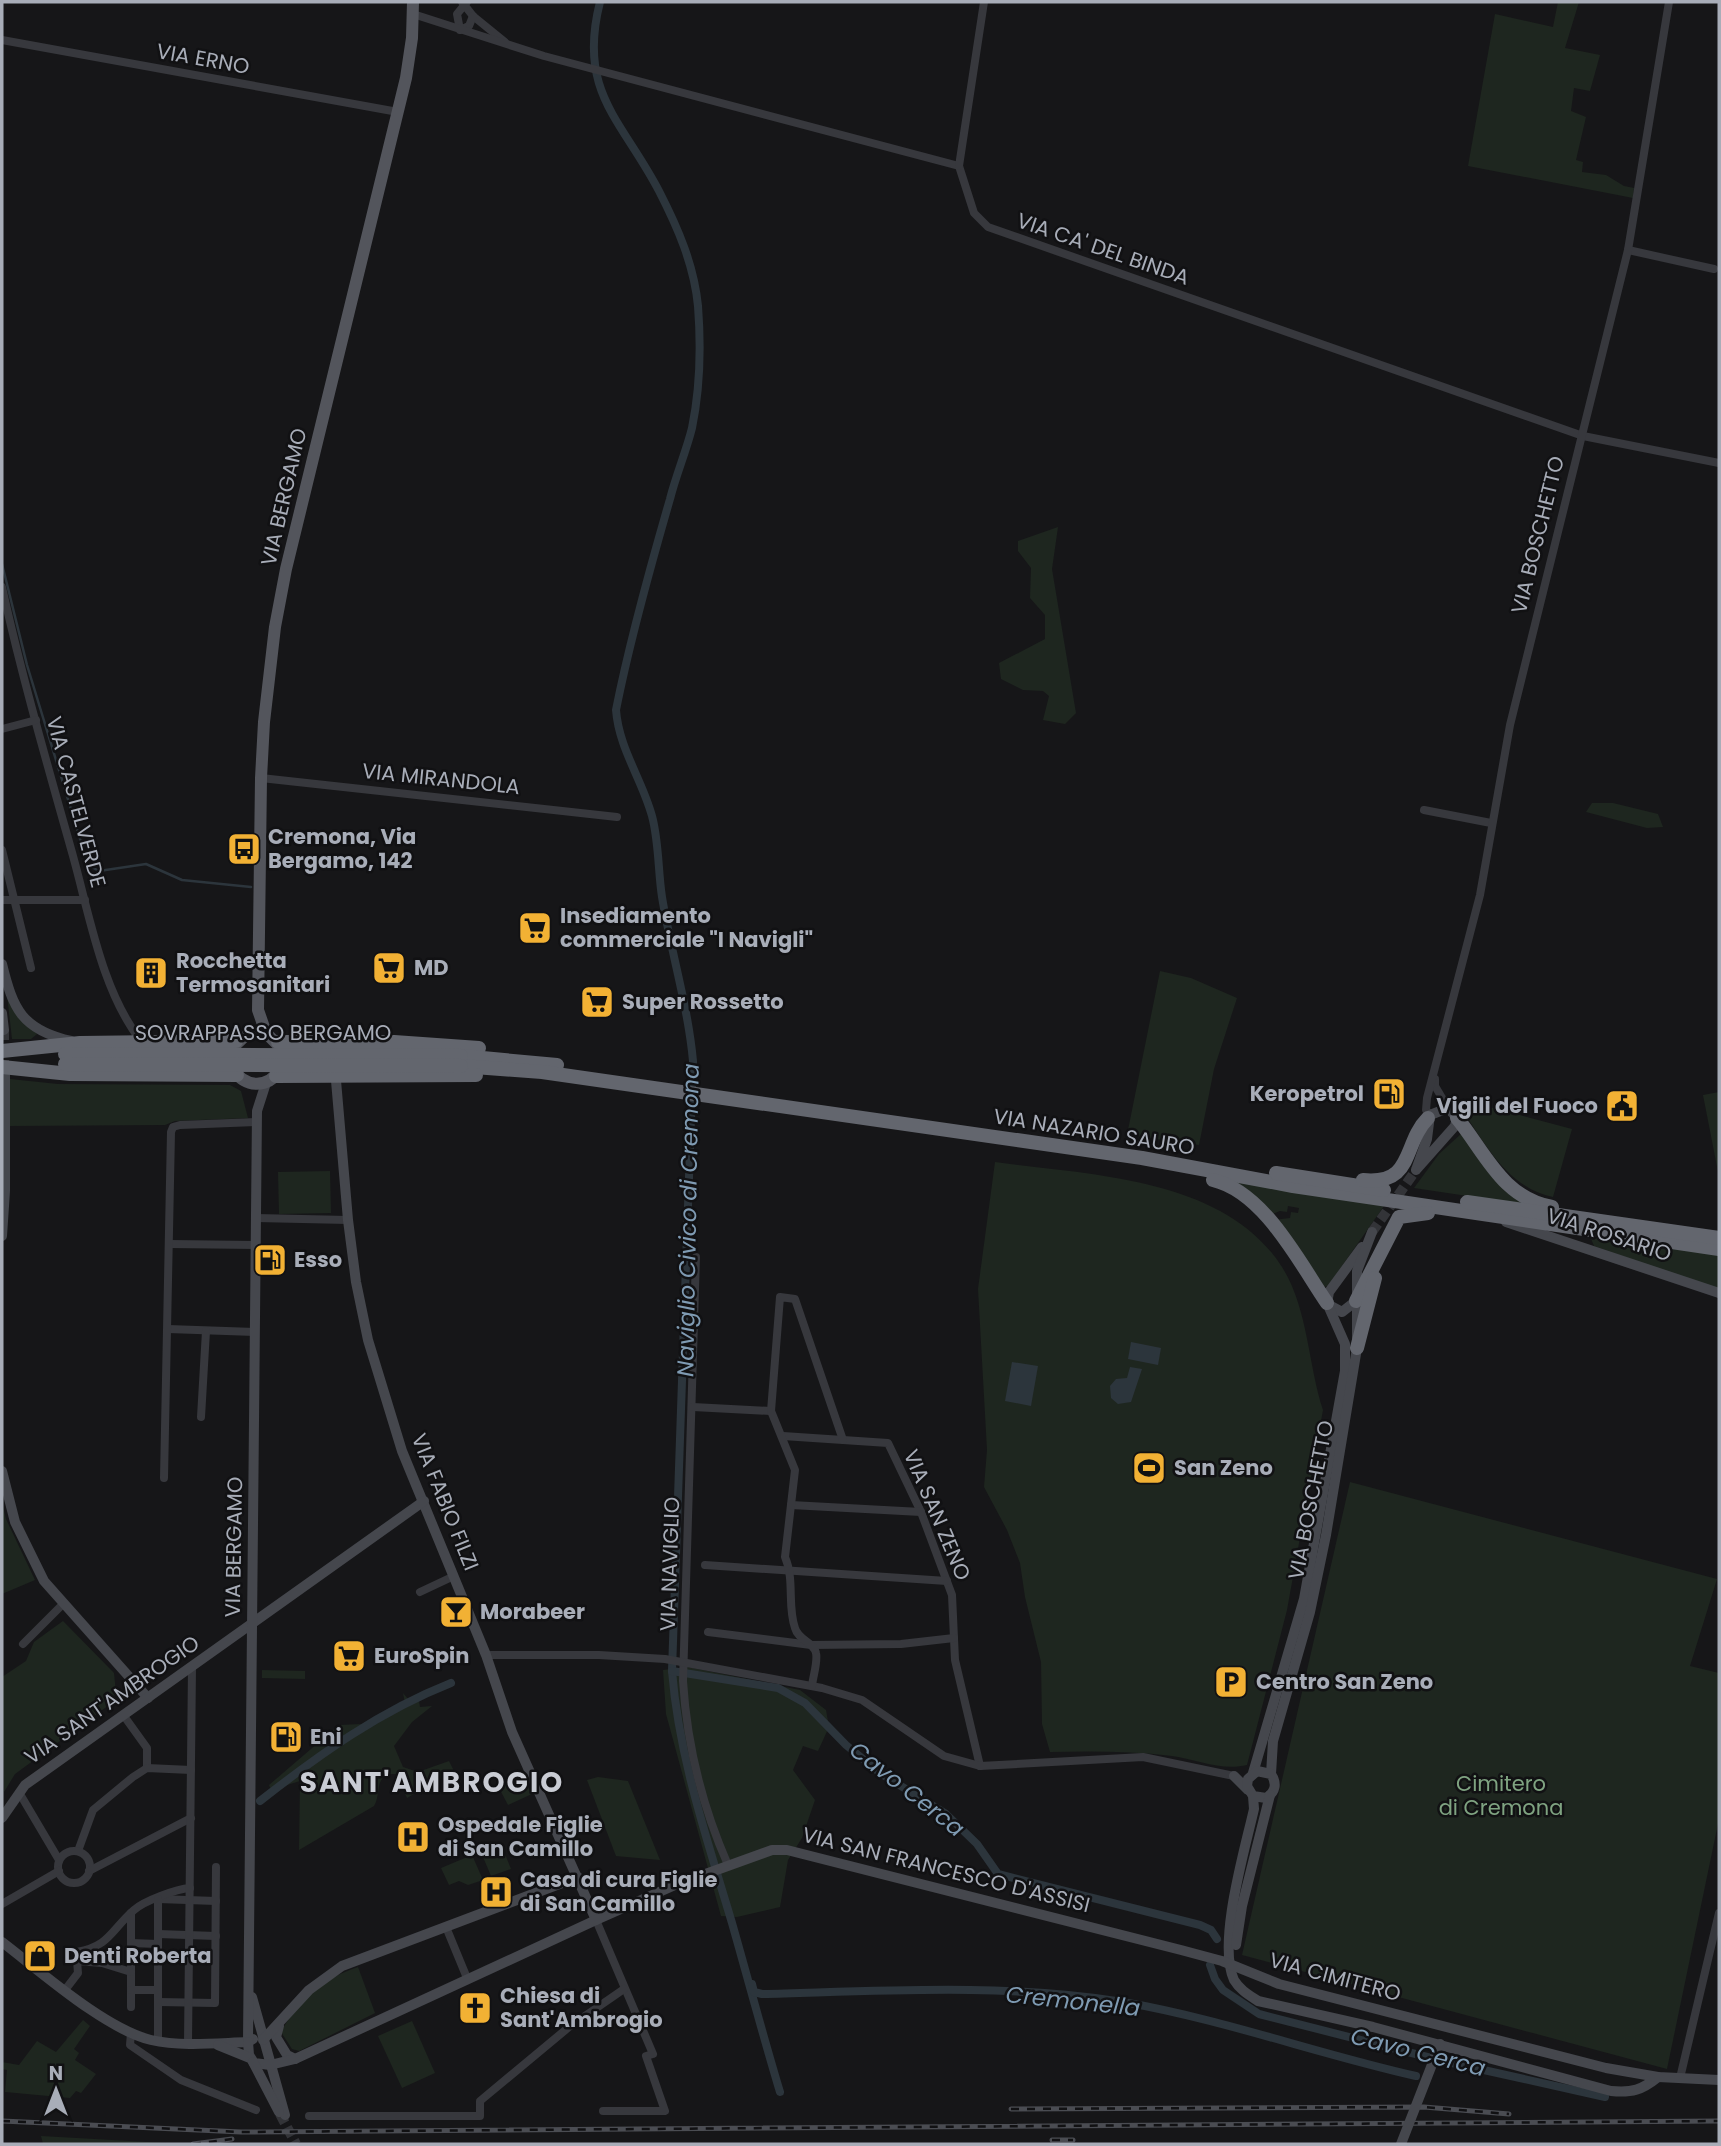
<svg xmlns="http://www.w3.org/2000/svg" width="1721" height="2146" viewBox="0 0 1721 2146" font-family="Poppins,sans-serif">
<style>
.green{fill:#1e261f}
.water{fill:#2c353c}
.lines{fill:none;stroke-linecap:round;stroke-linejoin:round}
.stream{stroke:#2c353c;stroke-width:2.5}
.canal{stroke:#2c353c;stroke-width:8}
.secondary-tunnel{stroke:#333438;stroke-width:10;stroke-dasharray:10 5;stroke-linecap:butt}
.street{stroke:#37383d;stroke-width:8}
.secondary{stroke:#45474d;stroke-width:10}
.primary{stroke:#53555c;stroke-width:12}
.highway{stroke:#63666e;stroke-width:14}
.rail-casing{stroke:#4a4c52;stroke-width:5}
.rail{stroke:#111113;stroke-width:2.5;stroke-dasharray:8;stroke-linecap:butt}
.secondary-bridge{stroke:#45474d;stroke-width:10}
.highway-bridge{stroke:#63666e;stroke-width:14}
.labels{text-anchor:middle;stroke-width:5;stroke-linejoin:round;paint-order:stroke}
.street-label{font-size:21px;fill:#a8adb8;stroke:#111113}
.poi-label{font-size:21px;font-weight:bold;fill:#a8adb8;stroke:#111113;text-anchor:start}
.park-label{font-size:21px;fill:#7fa381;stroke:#111113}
.water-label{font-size:23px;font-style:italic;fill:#7f9bb3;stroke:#111113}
.district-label{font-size:28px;font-weight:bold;letter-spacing:2px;fill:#c9ccd4;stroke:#111113}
</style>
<rect width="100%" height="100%" fill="#161618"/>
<g class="green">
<path d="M1558 2H1579L1565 48 1600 55 1590 91 1574 88 1571 111 1586 117 1576 160 1583 162 1582 172 1606 175 1624 186 1634 188 1633 198 1468 166 1495 14 1553 27Z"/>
<path d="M1058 527 1052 569 1076 713 1065 724 1043 720 1049 696 1043 691 1023 690 1001 679 999 663 1045 639V615L1030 598 1031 568 1018 551V541Z"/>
<path d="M1592 803H1613L1658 814 1663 827 1647 828 1586 812Z"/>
<path d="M1160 971 1191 978 1237 998 1214 1069 1199 1145 1127 1135Z"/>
<path d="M7 995 37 1034 31 1039H12Z"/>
<path d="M10 1079 58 1084 230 1085 241 1091 248 1118 175 1121 165 1125 10 1126Z"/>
<path d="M1719 1092V1177L1703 1095Z"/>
<path d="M1463 1100 1572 1129 1553 1197C1508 1188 1485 1144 1461 1108Z"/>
<path d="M1462 1133 1535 1206 1414 1188 1439 1154Z"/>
<path d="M995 1162C1090 1175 1225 1177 1282 1267 1308 1308 1308 1364 1323 1410L1287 1610 1247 1765C1222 1771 1198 1760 1172 1756 1131 1751 1091 1751 1050 1752L1042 1724 1041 1662 1025 1597 1020 1563 1007 1530 984 1487 987 1450 978 1289Z"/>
<path d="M330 1171 331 1213 279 1214 278 1172Z"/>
<path d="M1231 1180 1384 1206 1328 1286 1323 1287 1273 1220 1290 1218 1291 1212 1298 1213 1299 1208 1288 1206 1287 1212 1280 1211 1270 1215Z"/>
<path d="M1590 1236 1719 1254V1290L1594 1246Z"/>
<path d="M1350 1482 1717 1579 1690 1666 1719 1673V1819L1667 2069 1242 1955Z"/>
<path d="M2 1502 6 1519 35 1580 2 1594Z"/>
<path d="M63 1621 114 1673 116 1693 109 1705 15 1774 4 1792 2 1677 26 1661 34 1642Z"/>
<path d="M688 1667 800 1690 826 1710 829 1727 818 1751 803 1746 793 1770 815 1800 802 1838 788 1860 780 1907 737 1917 721 1916 666 1714 663 1670Z"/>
<path d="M262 1670 305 1671V1679L262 1678Z"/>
<path d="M403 1693 412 1704 419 1701 420 1707 432 1706 412 1722 394 1746 403 1767 418 1772 449 1761 454 1771 407 1798 396 1774C373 1773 382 1793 374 1806L299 1850 300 1781 271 1790 269 1785 339 1725 362 1724 405 1703Z"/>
<path d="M521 1774 532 1794 508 1805 498 1786Z"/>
<path d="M598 1777 628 1781 660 1860 616 1856 587 1780Z"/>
<path d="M495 1844 499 1855 505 1854 511 1869 491 1876 480 1850Z"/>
<path d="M472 1855 483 1880 468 1885 459 1881 449 1885 441 1868Z"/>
<path d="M358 1967 375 2013 299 2051 292 2049 281 2032C298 2000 324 1978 358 1967Z"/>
<path d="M83 2020 90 2026 74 2049 79 2053 75 2060 96 2074 81 2093 76 2091 70 2098 5 2092 7 2070 2 2069V2062L19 2065 37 2041 56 2052Z"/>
<path d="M412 2021 435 2073 402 2088 378 2036Z"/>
<path d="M41 2136 166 2143 168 2144H43Z"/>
</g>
<g class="water">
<path d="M1131 1342 1161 1348 1158 1365 1128 1359Z"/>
<path d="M1012 1362 1038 1366 1031 1406 1005 1401Z"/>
<path d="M1130 1367 1142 1369 1131 1402 1118 1404 1111 1398 1110 1386 1116 1379 1127 1378Z"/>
</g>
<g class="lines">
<path class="stream" d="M2 564 27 665 88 865 99 871 146 864 182 880 251 887"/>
<g class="canal">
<path d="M600 2C577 92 622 120 659 191 678 228 694 265 698 306 701 345 700 389 692 428 686 452 676 475 670 499 650 568 630 639 616 710 619 749 642 779 652 816 659 842 658 871 662 897 671 952 688 1006 693 1061L672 1671C679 1758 707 1839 732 1923 748 1979 763 2036 780 2092"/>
<path d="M672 1671 778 1688 805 1703 846 1745 880 1773 946 1814 977 1844 998 1874 1200 1925 1211 1930 1217 1939"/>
<path d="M260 1801C320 1754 380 1711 451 1683"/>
<path d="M1210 1965 1215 1979 1223 1990 1259 2014 1443 2061 1605 2097"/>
<path d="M752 1984 754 1992 762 1994C881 1991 1005 1983 1123 2002 1222 2019 1318 2054 1416 2076"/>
</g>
<g class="secondary-tunnel">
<path d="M4 1030V1073"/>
<path d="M1372 1232 1416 1170"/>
<path d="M280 2114 296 2144"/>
</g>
<g class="street">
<path d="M462 2 473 16 505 42"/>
<path d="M467 2 457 14 460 30 469 26 473 16"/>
<path d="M413 14 544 56 959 166 974 213 988 227 1583 436 1719 463"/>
<path d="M2 40 398 112"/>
<path d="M959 166 984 2"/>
<path d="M1628 250 1714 269"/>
<path d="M2 587C22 677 48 767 73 856 90 917 102 991 141 1041"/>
<path d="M2 729 36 720"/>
<path d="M261 778 617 817"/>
<path d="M1424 810 1491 823"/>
<path d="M2 850 31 968"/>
<path d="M2 900H85"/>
<path d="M1435 1079V1086L1448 1108"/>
<path d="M1430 1115 1426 1110 1427 1098 1480 895 1510 725 1628 250 1669 2"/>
<path d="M256 1218 348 1220"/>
<path d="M169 1244 256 1245"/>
<path d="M696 1257 683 1681C687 1745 702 1806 728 1865"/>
<path d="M168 1329 255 1332"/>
<path d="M693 1407 771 1411"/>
<path d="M201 1417 206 1331"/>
<path d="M783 1436 888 1443 921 1512 952 1595 955 1660 980 1766"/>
<path d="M164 1478 171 1132 173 1127 180 1125 257 1122"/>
<path d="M791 1505 921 1512"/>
<path d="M705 1565 947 1581"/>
<path d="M420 1592 454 1576"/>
<path d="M708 1632 811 1645 901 1644 954 1638"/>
<path d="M23 1644 63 1604"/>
<path d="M486 1655H599L665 1659 822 1688 862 1700 944 1756 980 1766 1143 1757 1234 1776"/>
<path d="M812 1686C813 1676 818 1662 816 1653 814 1642 798 1640 795 1628 787 1606 795 1580 785 1557L795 1470 771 1411 780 1297 795 1299 843 1440"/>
<path d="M124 1716 147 1748V1768"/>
<path d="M20 1794 59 1860"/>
<path d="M78 1851 93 1810 133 1777 147 1768 191 1770"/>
<circle cx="74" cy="1867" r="16"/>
<path d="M89 1871 191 1818"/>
<path d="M158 1899 216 1901"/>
<path d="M2 1904 59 1871"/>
<path d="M131 1913V2007"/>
<path d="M596 1920 653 2054 646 2056 665 2111H603"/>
<path d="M446 1927 467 1978"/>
<path d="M158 1934 216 1936"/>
<path d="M131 1943 158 1944"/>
<path d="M131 1972 102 1963 77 1961V1952C110 1946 111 1930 134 1910 144 1901 176 1889 190 1888"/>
<path d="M65 1990 78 1973 77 1961"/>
<path d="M131 1990H158"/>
<path d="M158 2002 215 2003 216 1867"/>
<path d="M131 2033 130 2045 181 2080 256 2110"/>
<path d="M158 2041V1899"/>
<path d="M188 2043 192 1667"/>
<path d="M1680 2078 1719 1913"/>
<path d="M309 2116H480V2101L569 2027 624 1989"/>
</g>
<g class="secondary">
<path d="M2 964C13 1009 22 1030 71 1041"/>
<path d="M2 1013 4 1030"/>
<path d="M335 1069 348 1220 356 1282 368 1340 402 1451 486 1655 512 1732 596 1920"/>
<path d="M1448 1108 1457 1118 1455 1126 1416 1170 1427 1139 1430 1115Z"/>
<path d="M1506 1222 1719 1293"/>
<path d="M2 1236 5 1191V1075"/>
<path d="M1327 1303 1329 1292 1362 1247"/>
<path d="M1329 1305 1342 1312 1356 1301"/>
<path d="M2 1471 15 1522 44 1581 148 1698"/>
<path d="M1253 1773 1304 1599 1345 1371V1344L1327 1303"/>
<path d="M1271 1774 1273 1741 1310 1612 1326 1535 1357 1348V1271L1372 1232"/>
<path d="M1234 1776 1248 1790"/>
<path d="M1253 1796 1266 1798C1276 1792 1277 1783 1271 1774L1257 1771 1248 1779 1247 1786 1253 1796 1254 1809C1245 1849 1217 1943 1234 1980 1240 1990 1249 1995 1258 2001L1373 2027 1611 2091C1632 2093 1642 2090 1658 2077"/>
<path d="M2 1818 25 1785 424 1501"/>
<path d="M2 1942C40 1971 105 2029 151 2040 182 2047 217 2043 248 2042L253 2039"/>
<path d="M1236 1945 1242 1906 1270 1795"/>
<path d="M252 1997 285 2115"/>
<path d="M279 2026 276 2037 287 2055 295 2059"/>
<path d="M263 2040 309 1990 342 1966 578 1877"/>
<path d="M248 2041 257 1111 266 1083"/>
<path d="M248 2042 249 2055 254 2063 270 2065 295 2059 596 1920 675 1885 772 1850H787L1181 1950 1222 1961 1279 1984 1606 2068 1658 2077 1719 2080"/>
<path d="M218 2045 250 2058"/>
<path d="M253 2062 279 2112"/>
</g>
<g class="primary">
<path d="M232 1048 248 1033H266"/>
<path d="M282 1049 266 1033 258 1010 261 778 264 722 275 627 286 569 406 78 412 38 413 2"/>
<path d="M233 1069C245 1088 267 1089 280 1070"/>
</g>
<g class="highway">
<path d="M278 1042H394L479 1048"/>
<path d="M2 1051 80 1043 236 1041"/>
<path d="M461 1056 557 1065"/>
<path d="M461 1066 542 1072 1142 1158 1293 1186 1719 1249"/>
<path d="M2 1067 70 1074 237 1075"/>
<path d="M276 1076 476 1075"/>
<path d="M1457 1118C1485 1152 1502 1198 1552 1207"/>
<path d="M1276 1173 1384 1190"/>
<path d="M1213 1180C1264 1192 1299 1262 1327 1303"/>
<path d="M1363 1180C1415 1185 1402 1144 1428 1118"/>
<path d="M1467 1202 1719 1238"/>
<path d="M1356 1301 1399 1217 1428 1213"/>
<path d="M1357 1348 1375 1278"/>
</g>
<defs>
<g id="rail">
<path d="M1011 2109 1424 2107 1509 2114"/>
<path d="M2 2121 241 2132 1719 2121"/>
<path d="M1052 2140H1073"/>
<path d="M193 2144 232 2139"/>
</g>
</defs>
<use href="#rail" class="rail-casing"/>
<use href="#rail" class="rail"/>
<path class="secondary-bridge" d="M1401 2144 1440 2044"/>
<g class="highway-bridge">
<path d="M65 1054 461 1056"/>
<path d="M65 1064 461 1066"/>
</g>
</g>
<defs>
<symbol id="bus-square" viewBox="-11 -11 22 22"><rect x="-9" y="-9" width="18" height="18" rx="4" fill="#f2b134" stroke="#111113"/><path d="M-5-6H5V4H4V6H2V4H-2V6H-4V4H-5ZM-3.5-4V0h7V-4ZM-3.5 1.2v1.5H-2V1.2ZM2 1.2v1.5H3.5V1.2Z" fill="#111"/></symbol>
<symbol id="supermarket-square" viewBox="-11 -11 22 22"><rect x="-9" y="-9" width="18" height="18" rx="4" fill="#f2b134" stroke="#111113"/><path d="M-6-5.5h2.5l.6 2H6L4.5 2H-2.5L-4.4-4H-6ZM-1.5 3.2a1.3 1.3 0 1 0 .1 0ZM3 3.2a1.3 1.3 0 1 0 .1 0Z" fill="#111"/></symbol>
<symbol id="building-square" viewBox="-11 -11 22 22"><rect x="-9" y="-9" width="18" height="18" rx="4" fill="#f2b134" stroke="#111113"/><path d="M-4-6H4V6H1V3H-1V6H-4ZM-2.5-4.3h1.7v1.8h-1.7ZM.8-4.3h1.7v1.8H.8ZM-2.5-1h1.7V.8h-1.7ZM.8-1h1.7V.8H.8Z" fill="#111"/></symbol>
<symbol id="fuel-square" viewBox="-11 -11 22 22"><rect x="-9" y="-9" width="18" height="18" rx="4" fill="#f2b134" stroke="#111113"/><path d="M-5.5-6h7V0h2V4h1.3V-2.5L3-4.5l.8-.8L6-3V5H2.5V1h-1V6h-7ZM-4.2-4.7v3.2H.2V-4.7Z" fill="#111"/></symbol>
<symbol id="civic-square" viewBox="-11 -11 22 22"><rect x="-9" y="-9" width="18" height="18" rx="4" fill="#f2b134" stroke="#111113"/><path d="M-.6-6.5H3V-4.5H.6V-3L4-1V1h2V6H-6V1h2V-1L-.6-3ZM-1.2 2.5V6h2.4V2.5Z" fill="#111"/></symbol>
<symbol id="stadium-square" viewBox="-11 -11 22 22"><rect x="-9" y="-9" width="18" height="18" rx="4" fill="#f2b134" stroke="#111113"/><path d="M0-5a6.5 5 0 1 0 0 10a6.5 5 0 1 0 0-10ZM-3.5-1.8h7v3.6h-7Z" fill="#111"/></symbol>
<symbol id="bar-square" viewBox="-11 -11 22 22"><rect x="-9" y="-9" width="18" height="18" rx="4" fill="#f2b134" stroke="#111113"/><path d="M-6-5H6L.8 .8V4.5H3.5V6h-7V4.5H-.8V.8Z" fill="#111"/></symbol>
<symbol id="parking-square" viewBox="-11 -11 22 22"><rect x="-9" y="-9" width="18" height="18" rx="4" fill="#f2b134" stroke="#111113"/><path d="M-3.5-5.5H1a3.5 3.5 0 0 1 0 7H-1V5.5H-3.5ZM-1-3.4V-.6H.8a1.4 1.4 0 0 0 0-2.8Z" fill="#111"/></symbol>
<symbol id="hospital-square" viewBox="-11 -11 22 22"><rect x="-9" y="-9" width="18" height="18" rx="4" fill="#f2b134" stroke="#111113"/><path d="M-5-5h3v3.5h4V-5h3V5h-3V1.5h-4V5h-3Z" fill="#111"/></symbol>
<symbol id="shop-square" viewBox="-11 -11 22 22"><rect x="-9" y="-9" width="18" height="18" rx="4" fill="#f2b134" stroke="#111113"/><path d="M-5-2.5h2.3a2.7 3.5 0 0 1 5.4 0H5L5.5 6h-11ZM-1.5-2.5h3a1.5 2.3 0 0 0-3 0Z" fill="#111"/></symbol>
<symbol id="church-square" viewBox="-11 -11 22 22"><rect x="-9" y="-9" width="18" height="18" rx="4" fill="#f2b134" stroke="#111113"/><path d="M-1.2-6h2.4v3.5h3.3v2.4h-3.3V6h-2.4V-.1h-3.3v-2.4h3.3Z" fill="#111"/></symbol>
</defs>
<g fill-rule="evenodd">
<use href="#bus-square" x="225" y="830" width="38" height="38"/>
<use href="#supermarket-square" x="516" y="909" width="38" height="38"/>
<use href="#supermarket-square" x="370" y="949" width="38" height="38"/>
<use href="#building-square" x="132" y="954" width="38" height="38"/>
<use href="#supermarket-square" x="578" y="983" width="38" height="38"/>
<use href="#fuel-square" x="1370" y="1075" width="38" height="38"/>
<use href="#civic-square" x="1603" y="1087" width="38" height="38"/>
<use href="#fuel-square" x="251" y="1241" width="38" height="38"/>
<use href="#stadium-square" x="1130" y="1449" width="38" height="38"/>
<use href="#bar-square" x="437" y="1593" width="38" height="38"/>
<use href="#supermarket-square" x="330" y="1637" width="38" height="38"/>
<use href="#parking-square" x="1212" y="1663" width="38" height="38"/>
<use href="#fuel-square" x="267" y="1718" width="38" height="38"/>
<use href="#hospital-square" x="394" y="1818" width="38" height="38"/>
<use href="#hospital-square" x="477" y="1873" width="38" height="38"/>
<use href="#shop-square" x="21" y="1937" width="38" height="38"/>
<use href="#church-square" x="456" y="1989" width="38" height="38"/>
</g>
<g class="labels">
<g class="street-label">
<text transform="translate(203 59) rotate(10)" y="7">VIA ERNO</text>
<text transform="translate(1103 249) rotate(19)" y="7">VIA CA' DEL BINDA</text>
<text transform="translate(284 497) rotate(-77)" y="7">VIA BERGAMO</text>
<text transform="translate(1538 535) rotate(-76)" y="7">VIA BOSCHETTO</text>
<text transform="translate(441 779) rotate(6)" y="7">VIA MIRANDOLA</text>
<text transform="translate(76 802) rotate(75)" y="7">VIA CASTELVERDE</text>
<text x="263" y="1040">SOVRAPPASSO BERGAMO</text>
<text transform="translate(1094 1132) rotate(9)" y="7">VIA NAZARIO SAURO</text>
<text transform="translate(1609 1235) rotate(18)" y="7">VIA ROSARIO</text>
<text transform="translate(1311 1500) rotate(-79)" y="7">VIA BOSCHETTO</text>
<text transform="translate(445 1502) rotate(68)" y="7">VIA FABIO FILZI</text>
<text transform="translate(937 1515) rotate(67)" y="7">VIA SAN ZENO</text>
<text transform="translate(234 1547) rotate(-89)" y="7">VIA BERGAMO</text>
<text transform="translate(670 1564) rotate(-88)" y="7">VIA NAVIGLIO</text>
<text transform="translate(112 1700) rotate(-35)" y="7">VIA SANT'AMBROGIO</text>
<text transform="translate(946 1870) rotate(14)" y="7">VIA SAN FRANCESCO D'ASSISI</text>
<text transform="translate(1335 1977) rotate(15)" y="7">VIA CIMITERO</text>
</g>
<g class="poi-label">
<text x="268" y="844">Cremona, Via<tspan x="268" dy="24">Bergamo, 142</tspan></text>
<text x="560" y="923">Insediamento<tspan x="560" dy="24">commerciale "I Navigli"</tspan></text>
<text x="176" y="968">Rocchetta<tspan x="176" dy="24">Termosanitari</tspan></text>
<text x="414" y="975">MD</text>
<text x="622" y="1009">Super Rossetto</text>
<text x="1364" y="1101" text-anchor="end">Keropetrol</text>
<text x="1598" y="1113" text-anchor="end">Vigili del Fuoco</text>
<text x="294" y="1267">Esso</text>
<text x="1174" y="1475">San Zeno</text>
<text x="480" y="1619">Morabeer</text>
<text x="374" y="1663">EuroSpin</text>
<text x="1256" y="1689">Centro San Zeno</text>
<text x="310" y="1744">Eni</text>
<text x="438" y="1832">Ospedale Figlie<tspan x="438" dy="24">di San Camillo</tspan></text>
<text x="520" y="1887">Casa di cura Figlie<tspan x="520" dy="24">di San Camillo</tspan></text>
<text x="64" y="1963">Denti Roberta</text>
<text x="500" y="2003">Chiesa di<tspan x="500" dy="24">Sant'Ambrogio</tspan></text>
</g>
<g class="park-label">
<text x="1501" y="1791">Cimitero<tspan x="1501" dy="24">di Cremona</tspan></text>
</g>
<g class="water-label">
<text transform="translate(688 1220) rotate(-89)" y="8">Naviglio Civico di Cremona</text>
<text transform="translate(907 1789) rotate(38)" y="8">Cavo Cerca</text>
<text transform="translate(1073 2001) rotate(6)" y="8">Cremonella</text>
<text transform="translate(1418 2052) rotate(14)" y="8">Cavo Cerca</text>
</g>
<g class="district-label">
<text x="432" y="1792">SANT'AMBROGIO</text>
</g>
</g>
<rect width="1721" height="2146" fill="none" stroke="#a8adb8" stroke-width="7"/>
<g transform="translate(56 2090)" stroke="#111113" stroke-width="5" paint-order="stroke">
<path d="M0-5L12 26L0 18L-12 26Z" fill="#a8adb8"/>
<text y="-10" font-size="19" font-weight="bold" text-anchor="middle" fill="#a8adb8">N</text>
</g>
</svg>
